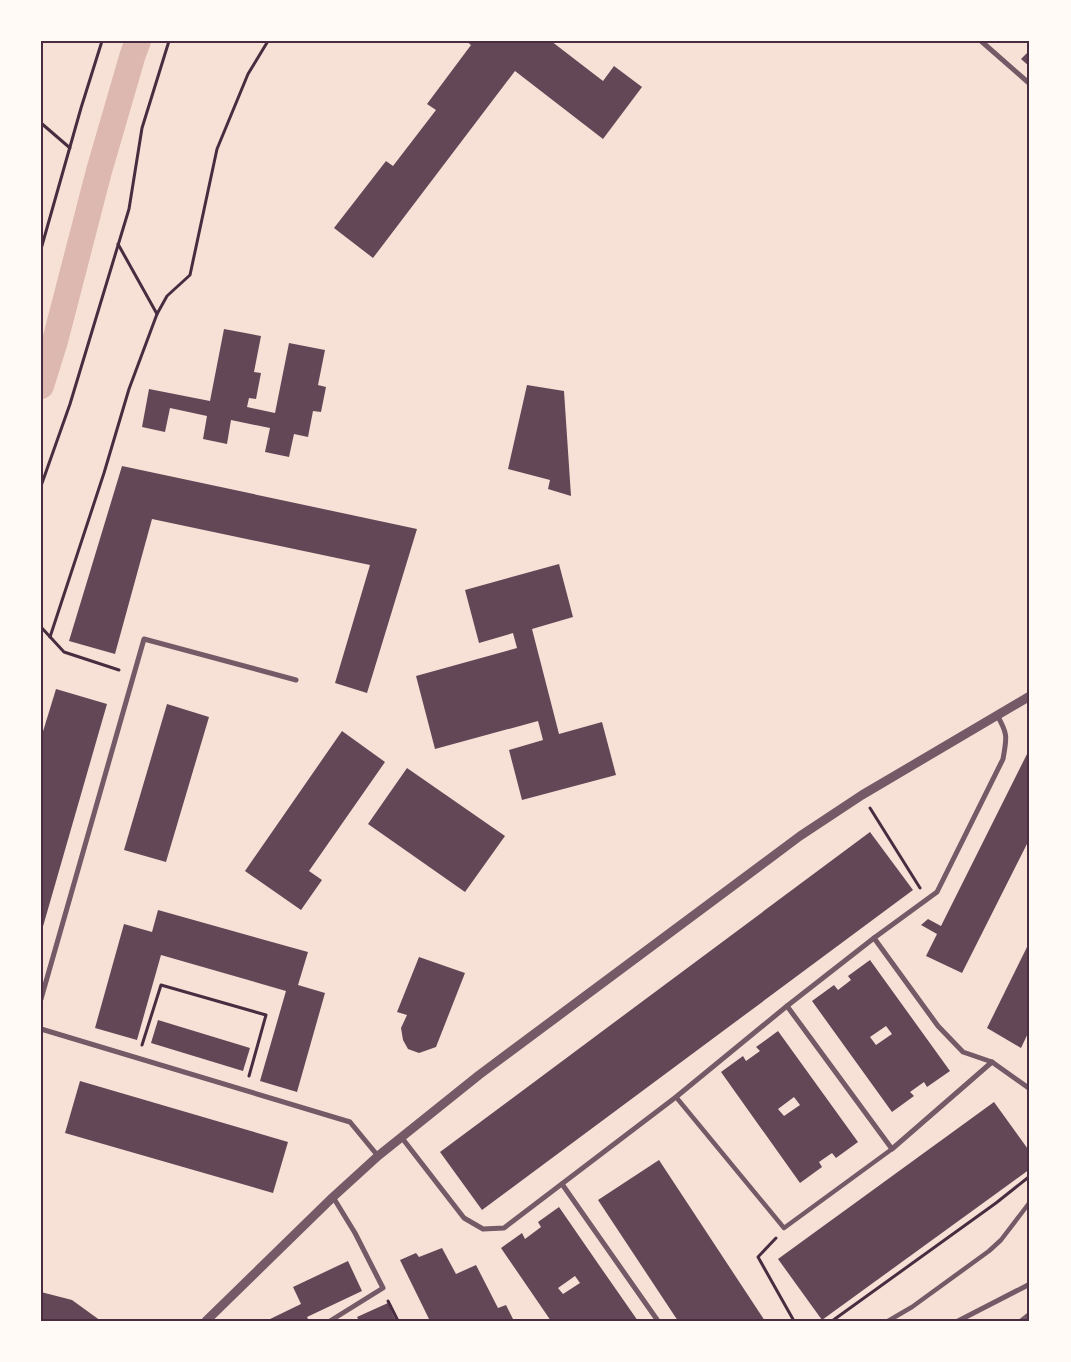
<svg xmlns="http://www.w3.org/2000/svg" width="1071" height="1362" viewBox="0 0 1071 1362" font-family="'PT Sans Narrow',sans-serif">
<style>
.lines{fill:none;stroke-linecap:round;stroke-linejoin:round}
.canal{stroke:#dcb8b0;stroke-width:26}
.building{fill:#644757;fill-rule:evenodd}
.path{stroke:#4a2c40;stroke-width:3}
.pedestrian{stroke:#755966;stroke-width:4.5}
.minor{stroke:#755966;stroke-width:5}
.tertiary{stroke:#755966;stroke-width:9}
.neatline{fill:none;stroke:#4a2c40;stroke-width:2}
</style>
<rect width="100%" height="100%" fill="#f7e1d7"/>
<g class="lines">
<path class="canal" d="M41 386 55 341 99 171 133 54 138 41"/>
</g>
<g class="building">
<path d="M466 41H551L603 81 614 66 642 87 603 139 515 71 373 258 334 228 386 161 393 166 436 110 427 104 471 45Z"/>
<path d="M1030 50V67L1021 59Z"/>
<path d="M224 329 261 336 254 372 261 373 256 399 249 398 247 407 275 413 289 343 325 350 318 385 326 387 321 412 313 411 308 437 294 434 289 457 265 452 270 428 231 420 227 444 203 439 207 416 170 408 165 432 142 427 149 389 210 401Z"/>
<path d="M527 385 564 391 571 496 548 489 550 480 508 469Z"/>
<path d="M122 466 417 529 367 693 335 683 370 565 152 519 115 654 69 641Z"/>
<path d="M559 564 573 617 532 629 559 734 602 722 616 775 522 800 509 750 543 740 538 721 435 749 416 676 517 648 513 633 479 643 465 590Z"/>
<path d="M56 689 107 704 42 930 41 738Z"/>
<path d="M167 704 209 717 166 862 124 850Z"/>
<path d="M342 731 385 762 309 871 322 880 301 910 245 871Z"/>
<path d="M1030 748V838L962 973 926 956 937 934 921 925 928 919 941 926Z"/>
<path d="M407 768 505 836 465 892 368 824Z"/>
<path d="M870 832 913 890 482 1210 440 1152Z"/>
<path d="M158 910 308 952 298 985 325 993 297 1092 260 1081 286 991 161 955 137 1040 95 1028 124 924 152 932Z"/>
<path d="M1030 941V1029L1021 1048 987 1028Z"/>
<path d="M419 957 465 973 436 1047 419 1053 408 1049 403 1040 401 1028 407 1015 397 1012Z"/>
<path d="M870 960 950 1071 927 1087 924 1082 910 1092 914 1096 892 1112 812 1001 834 985 838 990 851 980 848 976ZM886 1026 892 1034 876 1045 870 1037Z"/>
<path d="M158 1020 250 1048 243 1071 151 1043Z"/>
<path d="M778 1031 858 1142 836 1158 832 1153 819 1162 822 1167 800 1183 721 1072 743 1056 746 1061 760 1051 756 1047ZM794 1097 800 1105 784 1116 778 1109Z"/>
<path d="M80 1081 288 1142 273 1193 65 1133Z"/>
<path d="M994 1102 1030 1152V1169L822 1320 778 1259Z"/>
<path d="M659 1160 765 1321H678L598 1200Z"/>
<path d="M559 1207 599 1265 638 1321H551L501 1248 522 1233 525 1239 541 1227 538 1222ZM575 1276 580 1283 563 1294 558 1288Z"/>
<path d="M442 1248 456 1274 476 1265 498 1308 506 1305 514 1321H430L400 1260 416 1253 419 1257Z"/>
<path d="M348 1261 362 1291 307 1317 309 1321H266L301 1304 293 1287Z"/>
<path d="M41 1292 72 1300 101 1321H41Z"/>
<path d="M388 1303 396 1321H359L357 1317Z"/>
</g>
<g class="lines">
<g class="path">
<path d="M41 123 70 148"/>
<path d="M118 244 157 314"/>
<path d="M41 249 81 108 102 41"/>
<path d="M41 486 70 404 129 209 142 128 169 41"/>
<path d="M41 627 64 652 119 670"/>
<path d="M50 637 104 473 129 389 157 314 167 296 190 275 217 149 248 74 268 41"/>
<path d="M870 808 920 888"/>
<path d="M142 1045 161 985 266 1015 249 1076"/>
<path d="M776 1238 758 1257 794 1321"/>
<path d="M388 1301 398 1321"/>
<path d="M832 1321 996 1203 1030 1176"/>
</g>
<g class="pedestrian">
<path d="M676 1097 784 1228 892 1149"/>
<path d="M888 1321 912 1307 989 1251 1001 1240 1030 1202"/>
</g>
<g class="minor">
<path d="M981 41 1030 84"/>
<path d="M874 938 938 1026 963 1052 992 1062 1030 1089"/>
<path d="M41 999 144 639 296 680"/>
<path d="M787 1006 892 1149 992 1062"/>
<path d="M41 1029 350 1122 378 1156"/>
<path d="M402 1138 464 1218 483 1229 504 1228 676 1097 787 1006 874 938 937 892 1003 759C1007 737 1008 734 997 715"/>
<path d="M562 1184 658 1321"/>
<path d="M330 1321 383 1288 355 1233 333 1197"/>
<path d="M958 1321 1030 1284"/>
<path d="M1021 1321 1030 1314"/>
</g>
<path class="tertiary" d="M206 1321 333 1197 378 1156 479 1075 800 836 862 795 1030 696"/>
</g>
<rect width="1071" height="1362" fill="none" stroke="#fffaf5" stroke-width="85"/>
<rect x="42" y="42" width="986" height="1278" class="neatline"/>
</svg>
